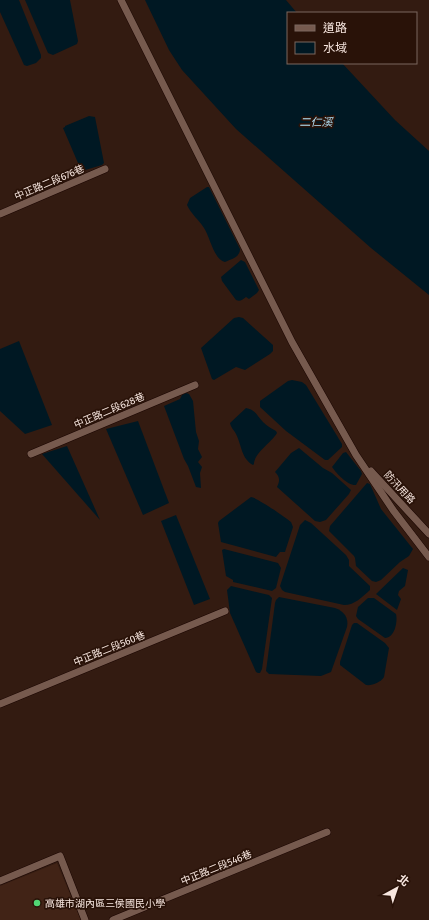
<svg xmlns="http://www.w3.org/2000/svg" width="429" height="920" viewBox="0 0 429 920" font-family="'Fira Sans','Noto Sans TC',sans-serif">
<style>
.built{fill:#412316}
.water{fill:#001823}
.lines{fill:none;stroke-linecap:round;stroke-linejoin:round}
.minor-casing{stroke:#1a0501;stroke-width:8}
.minor{stroke:#765a4e;stroke-width:7}
.poi-dot{fill:#51d674;stroke:#291208;stroke-width:1.5}
.labels{text-anchor:middle;stroke-width:3.5;stroke-linejoin:round;paint-order:stroke}
.street-label{font-size:10px;fill:#f7e6df;stroke:#291208}
.poi-label{font-size:10px;fill:#f7e6df;stroke:#291208;text-anchor:start}
.water-label{font-size:11px;font-style:italic;fill:#b1e2f8;stroke:#291208}
</style>
<rect width="100%" height="100%" fill="#331b11"/>
<path class="built" d="M57 863 81 920H0V886Z"/>
<g class="water">
<path d="M0 0H19L41 55V58L36 63 27 66 24 65 0 12Z"/>
<path d="M25 0H70L78 41 77 44 53 55 48 53Z"/>
<path d="M145 0H286L297 13H288V63H342L395 120 429 151V295L371 248 236 129 182 70 169 50Z"/>
<path d="M89 116 95 117 104 163 102 165 82 171 81 170 63 128 65 127V126Z"/>
<path d="M207 187H209L240 249C240 257 232 259 225 262 214 260 210 237 204 228 199 220 191 214 187 205L190 198Z"/>
<path d="M241 260 245 262 259 290 257 293 249 299 246 297C242 300 240 302 236 300L222 281 221 277Z"/>
<path d="M239 317 243 318 273 345V351L270 354 245 370 236 367 214 380 212 379 201 348 234 318Z"/>
<path d="M19 341 52 425 25 434 0 411V349Z"/>
<path d="M292 380 302 382 306 385 342 444V447L328 460H325L286 431 260 407V401L288 381Z"/>
<path d="M186 393 189 394 193 401 196 432 199 441 198 449 202 457 198 462 202 467 200 473 201 488 196 487 188 466 184 459 164 406 180 399 182 395Z"/>
<path d="M246 408C256 410 256 415 263 422 267 426 271 428 276 431L277 433C271 443 254 453 254 464L253 465C241 458 242 446 236 434 234 430 231 428 230 423Z"/>
<path d="M138 421 169 503 143 515 106 429Z"/>
<path d="M67 446 100 520 42 454Z"/>
<path d="M299 448 323 468 332 473 351 490 349 494 326 520 320 522 315 521 277 487C280 481 280 477 275 472L291 453Z"/>
<path d="M346 452 361 471 362 474 356 485C348 486 337 474 332 467L343 453Z"/>
<path d="M367 483 370 484 381 509 413 549 409 556 400 562 381 580 376 582 372 581 356 566 355 558 354 556 329 531 330 526Z"/>
<path d="M251 497C256 497 285 517 291 522L293 527 285 552H280L276 557 221 542 218 523 219 521Z"/>
<path d="M176 515 210 599 194 605 161 521Z"/>
<path d="M305 520 311 523 346 555 349 560V566L370 586V590C362 597 355 605 344 605L285 592 282 590 280 586 300 525Z"/>
<path d="M224 549 278 563 281 568 276 588 272 591 233 582V580L226 576 222 550Z"/>
<path d="M403 568 408 570 405 586 399 591 398 595 401 599 397 610 376 594Z"/>
<path d="M231 586 269 595 272 598 262 669 260 673H258L256 672 230 613 227 590Z"/>
<path d="M279 597 335 608C344 611 349 618 347 627L331 672 321 676 269 674 266 671 275 603 276 600Z"/>
<path d="M368 598H374L396 614C398 623 394 638 385 638L358 619 356 616 358 607Z"/>
<path d="M354 623H357L385 643 389 648 384 677C381 682 372 686 366 685L340 665V662L352 625Z"/>
</g>
<g class="lines">
<defs>
<g id="minor">
<path d="M121 0 292 342 356 455 393 510 429 557"/>
<path d="M0 214 105 169"/>
<path d="M31 454 195 385"/>
<path d="M371 471 429 534"/>
<path d="M0 704 225 611"/>
<path d="M0 881 60 856 85 920"/>
<path d="M113 920 327 832"/>
</g>
</defs>
<use href="#minor" class="minor-casing"/>
<use href="#minor" class="minor"/>
</g>
<circle class="poi-dot" cx="37" cy="903" r="4"/>
<g class="labels">
<g class="street-label">
<text transform="translate(49 182) rotate(-23)" y="4">中正路二段676巷</text>
<text transform="translate(109 410) rotate(-23)" y="4">中正路二段628巷</text>
<text transform="translate(400 487) rotate(47)" y="4">防汛用路</text>
<text transform="translate(109 648) rotate(-22)" y="4">中正路二段560巷</text>
<text transform="translate(216 867) rotate(-22)" y="4">中正路二段546巷</text>
</g>
<g class="poi-label">
<text x="45" y="907">高雄市湖內區三侯國民小學</text>
</g>
<g class="water-label">
<text x="316" y="126">二仁溪</text>
</g>
</g>
<rect x="287" y="12" width="130" height="52" fill="#291208" stroke="#7b675e"/>
<rect x="295" y="25" width="20" height="6" fill="#765a4e" stroke="#7b675e"/>
<text x="323" y="32" font-size="12" fill="#f7e6df">道路</text>
<rect x="295" y="42" width="20" height="12" fill="#001823" stroke="#7b675e"/>
<text x="323" y="52" font-size="12" fill="#f7e6df">水域</text>
<g transform="translate(397 888) rotate(40)" stroke="#291208" stroke-width="3" paint-order="stroke">
<path d="M0-3L7 15L0 10L-7 15Z" fill="#f7e6df"/>
<text y="-6" font-size="11" font-weight="bold" text-anchor="middle" fill="#f7e6df">北</text>
</g>
</svg>
